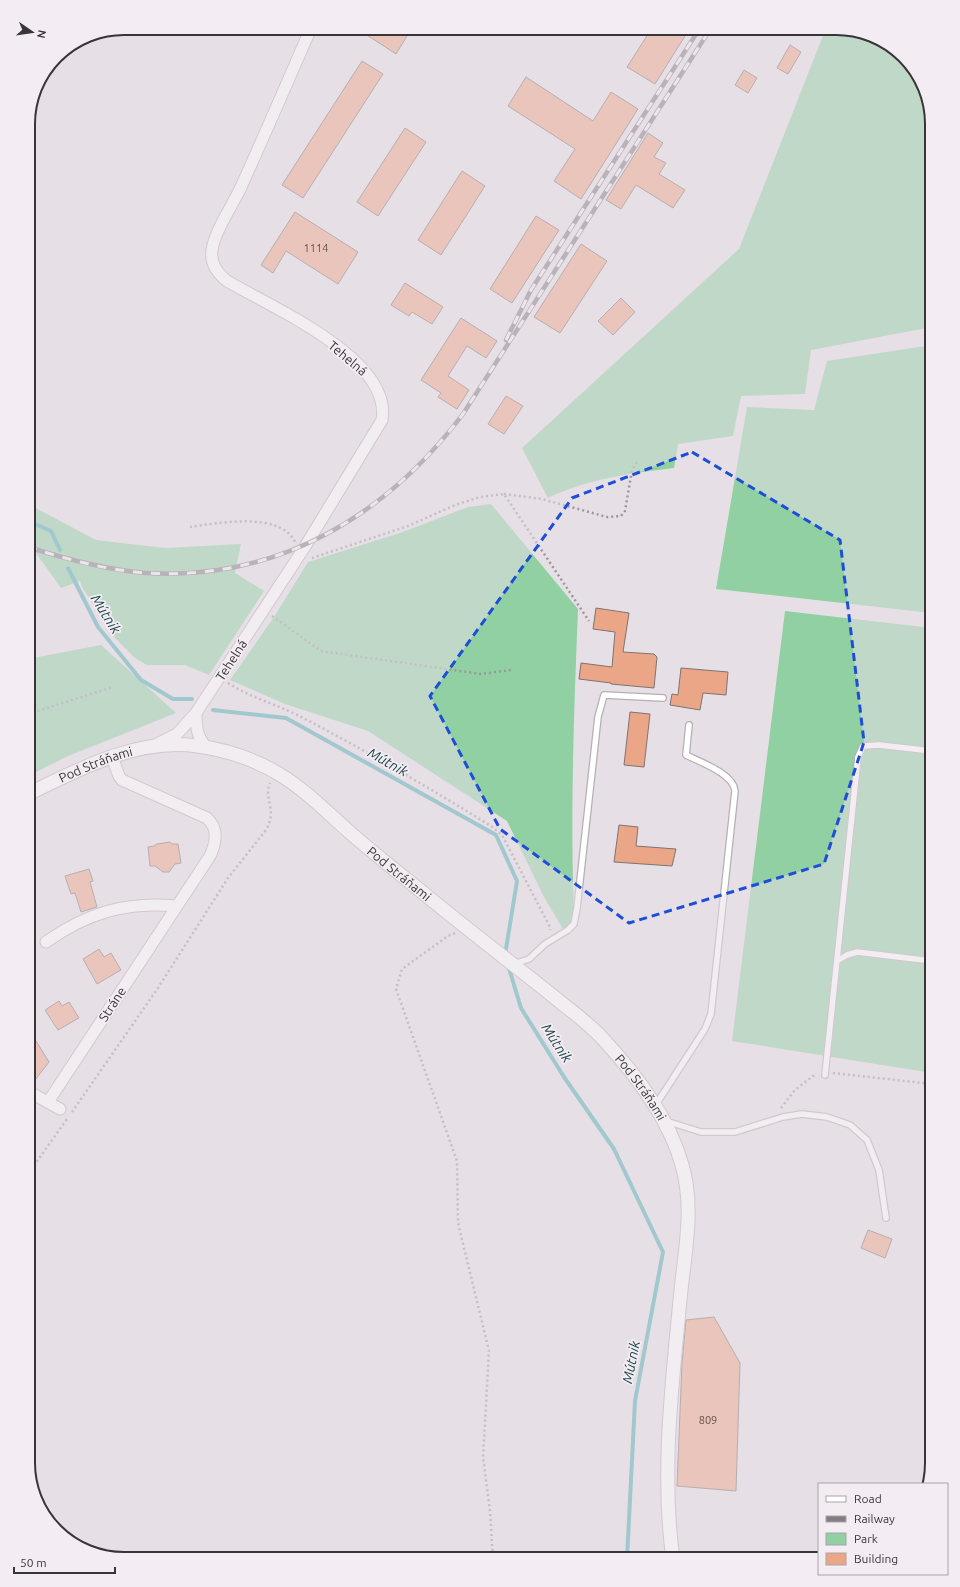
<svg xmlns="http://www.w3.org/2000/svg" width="960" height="1587" viewBox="0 0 960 1587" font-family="Ubuntu,sans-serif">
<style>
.green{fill:#91d0a2}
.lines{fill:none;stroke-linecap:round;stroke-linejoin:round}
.stream{stroke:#4baeb1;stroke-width:4}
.building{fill:#eba688;stroke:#7d7471}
.service-casing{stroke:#b7afb6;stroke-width:8}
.minor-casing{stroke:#b7afb6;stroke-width:13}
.tertiary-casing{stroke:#b7afb6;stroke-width:15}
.path{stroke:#9d979d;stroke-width:2.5;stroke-dasharray:2 3;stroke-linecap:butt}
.service{stroke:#fff;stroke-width:5.5}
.minor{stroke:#fff;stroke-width:11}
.tertiary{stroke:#fff;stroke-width:13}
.rail-casing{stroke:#827d81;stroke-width:4.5}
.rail{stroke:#f4ecf3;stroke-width:3;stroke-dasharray:9;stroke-linecap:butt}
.marked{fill:none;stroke:#1d4ed8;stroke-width:3;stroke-dasharray:8 5;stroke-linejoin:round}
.labels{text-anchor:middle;stroke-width:3.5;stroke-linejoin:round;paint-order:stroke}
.number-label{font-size:11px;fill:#65514c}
.street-label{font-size:13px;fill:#383538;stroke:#f4ecf3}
.water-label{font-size:14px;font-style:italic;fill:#1d494b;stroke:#f4ecf3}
.rim{fill:none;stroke:#383538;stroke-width:2}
</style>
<rect width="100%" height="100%" fill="#e7dfe6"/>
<g class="green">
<path d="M826 28H843L890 44 922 81 932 124V327L811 350 805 394 741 396 733 436 678 444 674 468C631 473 587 479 548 498L522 448 739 249Z"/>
<path d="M932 345V613L716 589 747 407 814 410 827 361Z"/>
<path d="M28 504 96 540 165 548 241 544 235 573 264 591 209 675 185 665H147L135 658 114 637 82 587 80 581 61 588 36 553 28 550Z"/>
<path d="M491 504 578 609C574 711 570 813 574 915L569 925 563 929 544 897 507 821 368 731 285 704 230 680 274 617 308 562 400 533 468 507Z"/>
<path d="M785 611 932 628V1073L732 1041Z"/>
<path d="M101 645 176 713 68 756 28 776V659Z"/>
</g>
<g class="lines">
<g class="stream">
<path d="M28 521 51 531 60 550"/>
<path d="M68 568 98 627 141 680 173 699H192"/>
<path d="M213 710 286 718 496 835 517 881 505 955"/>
<path d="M508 965 521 1008 564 1077 614 1149 663 1252 635 1401 627 1559"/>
</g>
</g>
<g class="building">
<path d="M356 28H412L396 54Z"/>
<path d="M652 28H690L655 84 627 67Z"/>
<path d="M790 45 801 52 788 74 777 68Z"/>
<path d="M362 61 383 74 303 198 282 185Z"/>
<path d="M744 70 757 78 748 93 735 85Z"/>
<path d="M526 77 593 121 611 92 638 109 581 199 554 181 575 149 508 106Z"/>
<path d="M405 128 426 142 378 216 357 202Z"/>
<path d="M648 133 663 143 654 157 666 163 659 174 685 190 673 208 636 185 621 209 606 200Z"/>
<path d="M462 171 485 186 441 255 418 240Z"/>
<path d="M295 212 358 252 338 284 286 251 273 273 261 265Z"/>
<path d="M536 216 559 230 512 303 490 289Z"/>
<path d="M581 244 607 261 560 333 534 317Z"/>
<path d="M405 283 443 307 432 324 412 312 409 316 391 305Z"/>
<path d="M621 298 635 312 613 335 598 321Z"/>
<path d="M461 318 497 341 486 358 467 346 448 376 469 390 457 409 438 397 441 393 421 380Z"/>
<path d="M506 396 523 406 504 434 488 424Z"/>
<path d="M596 608 629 613 623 652 654 654 657 657 654 688 611 684V683L579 679 581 663 612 667 615 632 593 629Z"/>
<path d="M681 668 728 672 726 695 703 693 700 710 670 705 672 694 678 695Z"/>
<path d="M630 712 650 714 644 767 624 765Z"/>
<path d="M619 825 638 827 636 846 676 849 672 866 614 862Z"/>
<path d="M170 842 172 844H178L181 863 175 864 169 872H163L155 866H150L148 847 154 846 157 844Z"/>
<path d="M89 869 93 881 90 882 97 907 81 912 75 893 71 894 65 876Z"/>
<path d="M99 949 104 957 111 953 121 970 97 984 83 959Z"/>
<path d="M59 1001 62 1006 69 1002 79 1018 58 1030 45 1010Z"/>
<path d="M28 1028 49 1062 28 1089Z"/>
<path d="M868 1230 892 1239 885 1258 861 1248Z"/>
<path d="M714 1317 740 1363 736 1491 677 1486 682 1363 686 1320Z"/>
</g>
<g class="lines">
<defs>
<g id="service">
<path d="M837 961 847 955 857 952 932 961"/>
<path d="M514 964 529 959 545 944 568 930 574 924 577 908 598 717 604 695 663 698"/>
<path d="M825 1075 858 757 863 746 879 745 932 751"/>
<path d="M655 1106 705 1029 711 1014 735 791C734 774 700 762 686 755L689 725"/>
<path d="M666 1121 701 1132H735L783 1117 802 1114 827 1117 850 1125 867 1140 879 1170 886 1218"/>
</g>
<g id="minor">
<path d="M196 713C196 728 197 737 207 748"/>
<path d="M155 745 177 734 196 713 306 545 382 420C393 359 271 307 227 281 217 273 210 263 212 250 215 230 233 205 241 187 265 134 288 81 311 28"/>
<path d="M46 942C87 913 126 901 176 906"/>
<path d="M33 1094 60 1109"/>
<path d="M48 1102 210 856C216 843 219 829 207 818L122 780 119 776 112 757"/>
</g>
<g id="tertiary">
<path id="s1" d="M28 794C79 769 139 737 198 746 226 750 254 759 279 774 304 789 325 810 346 829 372 852 400 874 427 896 467 929 508 960 548 992 567 1008 588 1022 604 1040 637 1076 669 1118 682 1165 695 1209 684 1255 680 1300 672 1385 661 1474 673 1559"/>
</g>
</defs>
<use href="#service" class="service-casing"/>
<use href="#minor" class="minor-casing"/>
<use href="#tertiary" class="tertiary-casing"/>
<g class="path">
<path d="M504 494 542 499 607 517 621 516 625 511 632 470 637 462"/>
<path d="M190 527C218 523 280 511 295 542"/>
<path d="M312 558 408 526 455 505 480 497 504 494 589 621"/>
<path d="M272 616 321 651 481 674 511 670"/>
<path d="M228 683C253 699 282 706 307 720 370 753 431 789 491 826L502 835 550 927V930"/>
<path d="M28 714 113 687"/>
<path d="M455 933 448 936 402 969 396 989 457 1161 458 1223 489 1351 483 1457 490 1511 493 1559"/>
<path d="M833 1073 932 1084"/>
<path d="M781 1108 795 1090 813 1076H817"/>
<path d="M72 1112 158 988 228 878 266 830C278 809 263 800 270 783"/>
<path d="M28 1174 67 1119"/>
</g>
<use href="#service" class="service"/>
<use href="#minor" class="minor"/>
<use href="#tertiary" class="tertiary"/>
<defs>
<g id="rail">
<path d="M506 340 531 290 700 28"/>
<path d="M28 547C66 559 106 570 146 573 278 581 386 516 463 414L711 28"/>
</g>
</defs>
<use href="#rail" class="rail-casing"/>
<use href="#rail" class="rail"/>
</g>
<path d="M0 0H960V1587H0ZM692 452 840 540 864 742 824 864 629 923 500 829 430 696 572 498Z" fill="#e7dfe6" fill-opacity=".55" fill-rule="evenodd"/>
<path class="marked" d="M692 452 840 540 864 742 824 864 629 923 500 829 430 696 572 498Z"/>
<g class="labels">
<g class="number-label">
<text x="316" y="252">1114</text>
<text x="708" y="1424">809</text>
</g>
<g class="street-label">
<text transform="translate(348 358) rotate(40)" y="5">Tehelná</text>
<text transform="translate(231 660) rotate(-57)" y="5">Tehelná</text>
<text dy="5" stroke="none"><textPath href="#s1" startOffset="74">Pod Stráňami</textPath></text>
<text dy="5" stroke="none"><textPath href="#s1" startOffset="422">Pod Stráňami</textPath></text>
<text transform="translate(112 1004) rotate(-57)" y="5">Stráne</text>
<text dy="5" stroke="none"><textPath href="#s1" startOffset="746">Pod Stráňami</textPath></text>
</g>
<g class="water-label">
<text transform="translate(106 614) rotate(58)" y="5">Mútnik</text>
<text transform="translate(388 762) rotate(29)" y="5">Mútnik</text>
<text transform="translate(557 1043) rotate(57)" y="5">Mútnik</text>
<text transform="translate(631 1362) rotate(-79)" y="5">Mútnik</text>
</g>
</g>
<path d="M0 0H960V1587H0ZM124 35H836A89 89 0 0 1 925 124V1463A89 89 0 0 1 836 1552H124A89 89 0 0 1 35 1463V124A89 89 0 0 1 124 35Z" fill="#f4ecf3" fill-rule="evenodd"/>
<path class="rim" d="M124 35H836A89 89 0 0 1 925 124V1463A89 89 0 0 1 836 1552H124A89 89 0 0 1 35 1463V124A89 89 0 0 1 124 35Z"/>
<rect x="818" y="1483" width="130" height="92" fill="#f4ecf3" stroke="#a9a3a8"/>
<rect x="826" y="1496" width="20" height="6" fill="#ffffff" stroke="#a9a3a8"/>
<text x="854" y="1503" font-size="12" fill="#383538">Road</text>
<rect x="826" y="1516" width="20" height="6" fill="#827d81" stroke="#a9a3a8"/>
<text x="854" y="1523" font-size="12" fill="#383538">Railway</text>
<rect x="826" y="1533" width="20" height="12" fill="#91d0a2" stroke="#a9a3a8"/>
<text x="854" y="1543" font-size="12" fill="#383538">Park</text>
<rect x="826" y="1553" width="20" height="12" fill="#eba688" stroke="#a9a3a8"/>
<text x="854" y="1563" font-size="12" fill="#383538">Building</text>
<g transform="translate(32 32) rotate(103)" stroke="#f4ecf3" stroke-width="3" paint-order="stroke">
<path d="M0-3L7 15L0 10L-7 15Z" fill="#383538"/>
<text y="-6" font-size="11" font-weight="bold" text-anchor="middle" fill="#383538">N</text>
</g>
<path d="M14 1567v6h101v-6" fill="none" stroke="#383538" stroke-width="2"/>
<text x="20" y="1567" font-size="12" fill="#383538" stroke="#f4ecf3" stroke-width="3" paint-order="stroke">50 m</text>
</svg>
